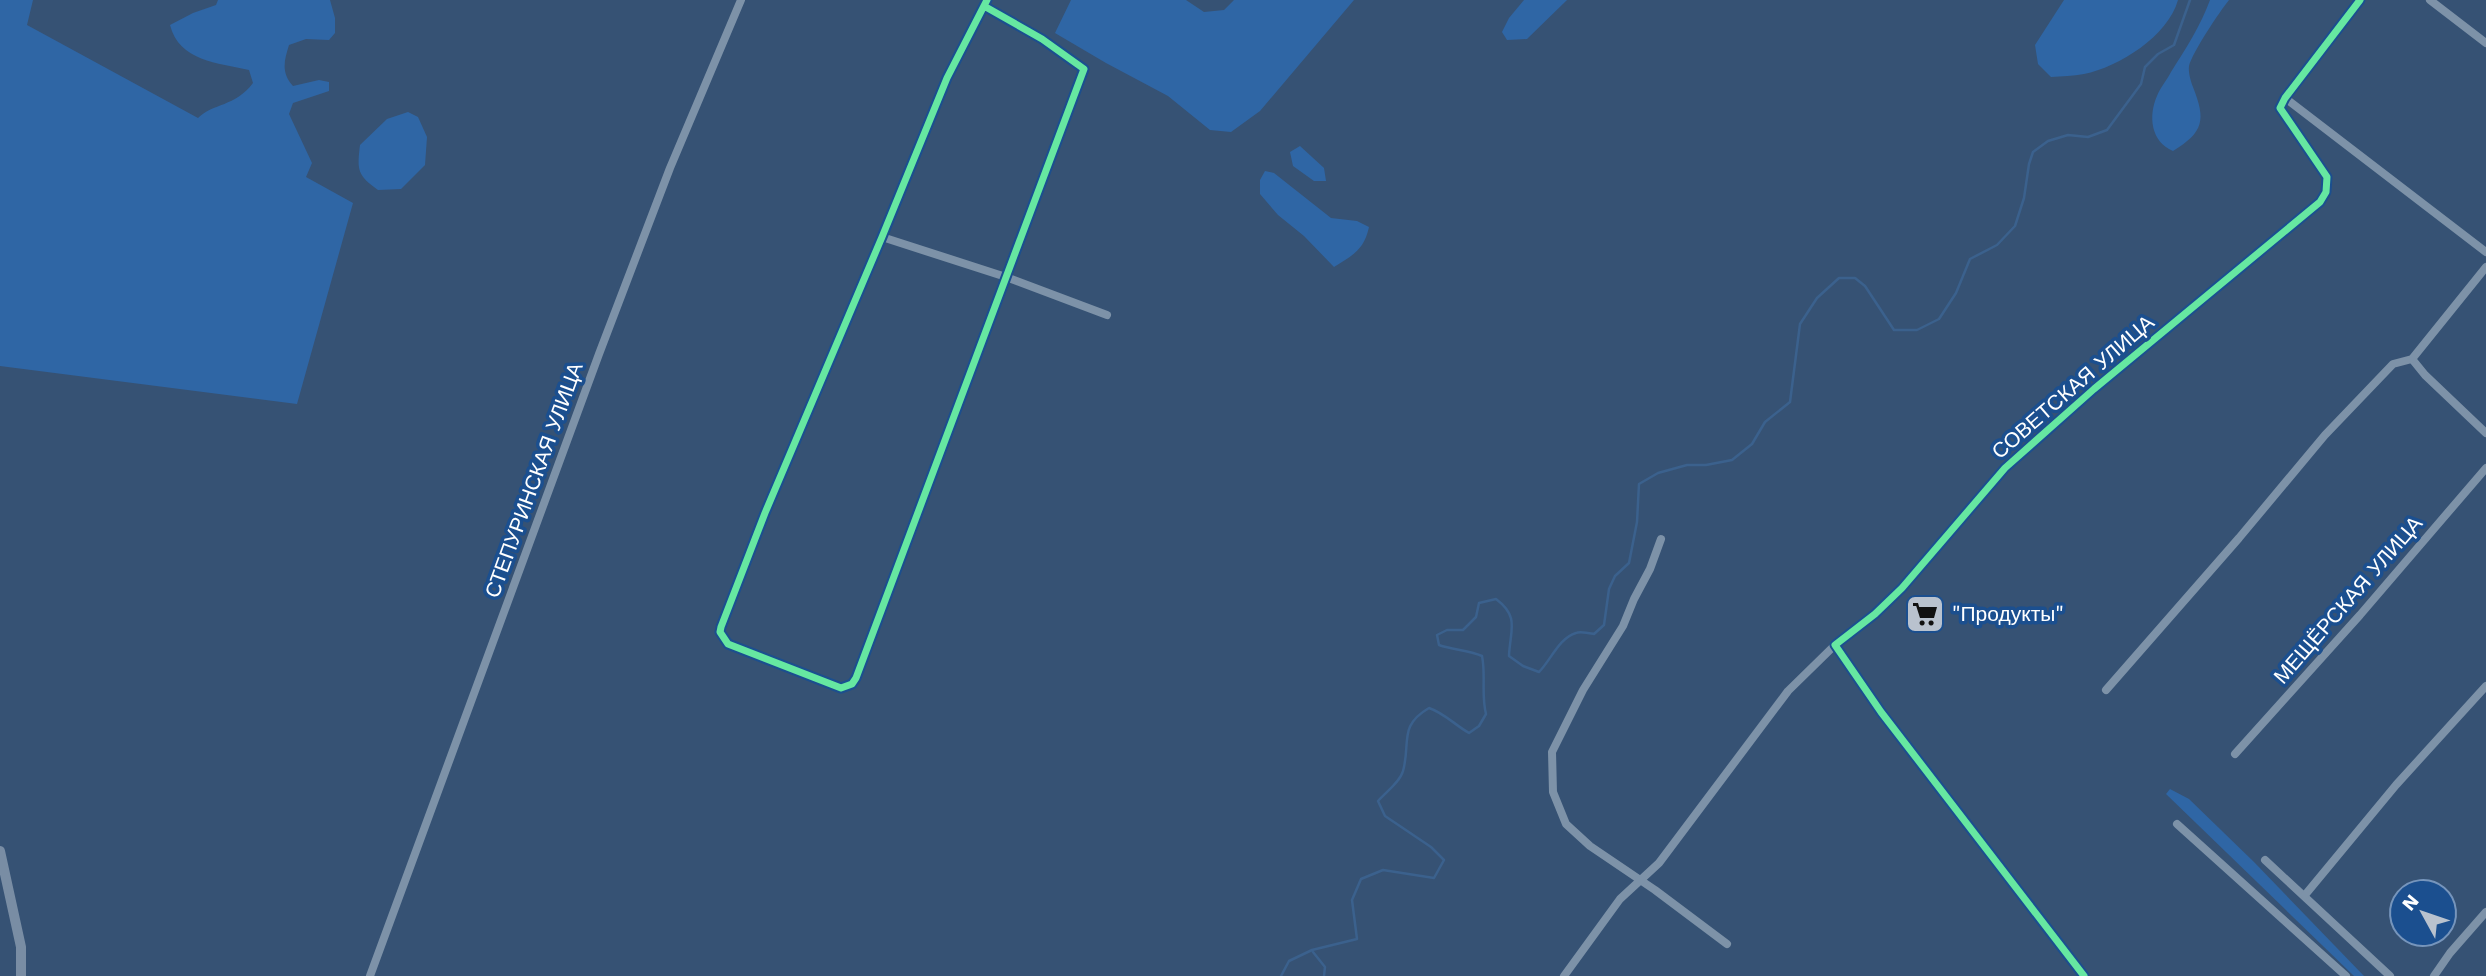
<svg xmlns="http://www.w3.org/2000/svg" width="2486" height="976" viewBox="0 0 2486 976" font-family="'Work Sans',sans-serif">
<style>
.green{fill:#2f66a5}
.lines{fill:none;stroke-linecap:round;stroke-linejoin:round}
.stream{stroke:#3b618d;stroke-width:2.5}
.street{stroke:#7d92a8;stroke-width:8}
.secondary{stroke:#798da4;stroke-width:10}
.cycleway-casing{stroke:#1b4f8f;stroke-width:11}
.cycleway{stroke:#66e7a1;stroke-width:7}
.labels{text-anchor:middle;stroke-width:7;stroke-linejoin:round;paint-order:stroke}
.street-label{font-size:21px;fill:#fff;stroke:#1b4f8f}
.poi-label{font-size:21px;fill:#fff;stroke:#1b4f8f;text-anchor:start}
</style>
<rect width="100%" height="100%" fill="#365274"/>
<g class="green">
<path d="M0 0H33L27 25 198 118C213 103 235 107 253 83L249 70C218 63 179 61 170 25L193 13 216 5 218 0H330L335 18V33L329 40 306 39 289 45C284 61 281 73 293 86L319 80 329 82V91L293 103 289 114 312 163 306 177 353 203 297 404 0 366Z"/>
<path d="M1071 0H1186L1204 12 1224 10 1234 0H1354L1260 111 1231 132 1210 130 1168 96 1106 63 1055 33Z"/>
<path d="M1524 0H1567L1527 39 1507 40 1502 32 1509 18Z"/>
<path d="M2064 0H2178C2168 36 2119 67 2084 74 2073 76 2062 76 2051 77L2038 64 2035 45Z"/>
<path d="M2210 0H2229C2220 11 2192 53 2189 66 2188 72 2191 82 2193 87 2206 120 2204 132 2173 151 2151 142 2148 116 2157 96 2160 88 2167 80 2171 72 2185 50 2201 25 2210 0Z"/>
<path d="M408 112 418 117 427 137 425 165 401 189 378 190C357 175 357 170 360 145L387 119Z"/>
<path d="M1300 146 1324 168 1326 181H1314L1293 166 1290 152Z"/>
<path d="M1265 171 1274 173 1331 218 1357 221 1369 227C1364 250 1353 255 1334 267L1304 236 1278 215 1260 194V180Z"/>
<path d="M2170 789 2189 799 2254 862 2364 976H2354L2166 794Z"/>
</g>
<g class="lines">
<g class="stream">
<path d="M1313 952 1325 967 1324 976"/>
<path d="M1281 976 1289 961 1312 950 1357 939 1352 900 1361 879 1383 870 1434 878 1444 860 1431 847 1385 816 1378 801C1386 792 1400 782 1403 771 1411 743 1398 726 1429 708 1444 713 1455 725 1469 733L1479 726 1486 714C1481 695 1486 675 1482 656 1468 650 1453 650 1439 645L1437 635 1447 630H1463L1476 617 1479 603 1496 599C1520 617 1510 630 1509 656L1523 666 1539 672C1551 660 1559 638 1576 633 1580 631 1589 633 1594 634L1604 625 1609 589 1615 576 1629 563 1637 522 1639 484 1658 473 1687 465H1706L1732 460 1752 444 1765 422 1790 402 1800 324 1817 298 1839 278H1855L1865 286 1894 330H1917L1939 319 1956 293 1970 259 1997 245 2015 226 2024 198 2029 164 2033 152 2048 141 2068 135 2088 137 2107 130 2141 84 2145 67 2158 54 2174 45 2190 0"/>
</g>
<g class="street">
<path d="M2430 0 2486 43"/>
<path d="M984 6 1042 39 1084 69 856 678 852 684 841 688 728 644 720 632 721 627 765 513 882 237 947 78 987 0"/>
<path d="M2285 98 2486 252"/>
<path d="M882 237 1006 277 1107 315"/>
<path d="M2412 359 2425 375 2486 433"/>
<path d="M1661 539 1650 569 1634 599 1623 626 1583 690 1552 752 1553 792 1566 824 1590 846 1655 890 1727 944"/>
<path d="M2106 690 2239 538 2325 435 2393 364 2412 359 2486 267"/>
<path d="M2235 754 2360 615 2486 468"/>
<path d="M2177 824 2346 976"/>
<path d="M2265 860 2390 976"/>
<path d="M2305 895 2396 785 2486 686"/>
<path d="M370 976 599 354 670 168 741 0"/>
<path d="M1564 976 1620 899 1659 863 1788 691 1835 645"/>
<path d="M2084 976 1881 712 1835 645 1875 614 1902 588 2005 468 2094 389 2320 202 2326 192 2327 177 2280 108 2285 98 2360 0"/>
<path d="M2434 976 2450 953 2486 912"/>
</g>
<path class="secondary" d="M0 851 21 947V976"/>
<defs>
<g id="cycleway">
<path d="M984 6 1042 39 1084 69 856 678 852 684 841 688 728 644 720 632 721 627 765 513 882 237 947 78 987 0"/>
<path d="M2084 976 1881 712 1835 645 1875 614 1902 588 2005 468 2094 389 2320 202 2326 192 2327 177 2280 108 2285 98 2360 0"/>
</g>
</defs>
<use href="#cycleway" class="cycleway-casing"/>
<use href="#cycleway" class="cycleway"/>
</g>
<defs>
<symbol id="supermarket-square" viewBox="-11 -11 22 22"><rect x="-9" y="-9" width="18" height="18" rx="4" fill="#b9c2ce" stroke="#1b4f8f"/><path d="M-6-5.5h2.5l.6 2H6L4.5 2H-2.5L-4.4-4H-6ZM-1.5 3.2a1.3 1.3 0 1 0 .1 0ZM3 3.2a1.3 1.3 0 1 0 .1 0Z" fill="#111"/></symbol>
</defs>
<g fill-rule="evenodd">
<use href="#supermarket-square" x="1903" y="592" width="44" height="44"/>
</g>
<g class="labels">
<g class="street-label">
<text transform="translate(2073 387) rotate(-41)" y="7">СОВЕТСКАЯ УЛИЦА</text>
<text transform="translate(534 480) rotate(-70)" y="7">СТЕПУРИНСКАЯ УЛИЦА</text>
<text transform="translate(2348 600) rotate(-49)" y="7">МЕЩЁРСКАЯ УЛИЦА</text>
</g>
<g class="poi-label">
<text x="1952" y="621">"Продукты"</text>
</g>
</g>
<g transform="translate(2423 913) rotate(310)"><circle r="33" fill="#1b4f8f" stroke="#7695bc" stroke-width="2"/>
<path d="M0-5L12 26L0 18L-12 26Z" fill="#b9c2ce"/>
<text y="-10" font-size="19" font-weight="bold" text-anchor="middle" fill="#ffffff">N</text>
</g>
</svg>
